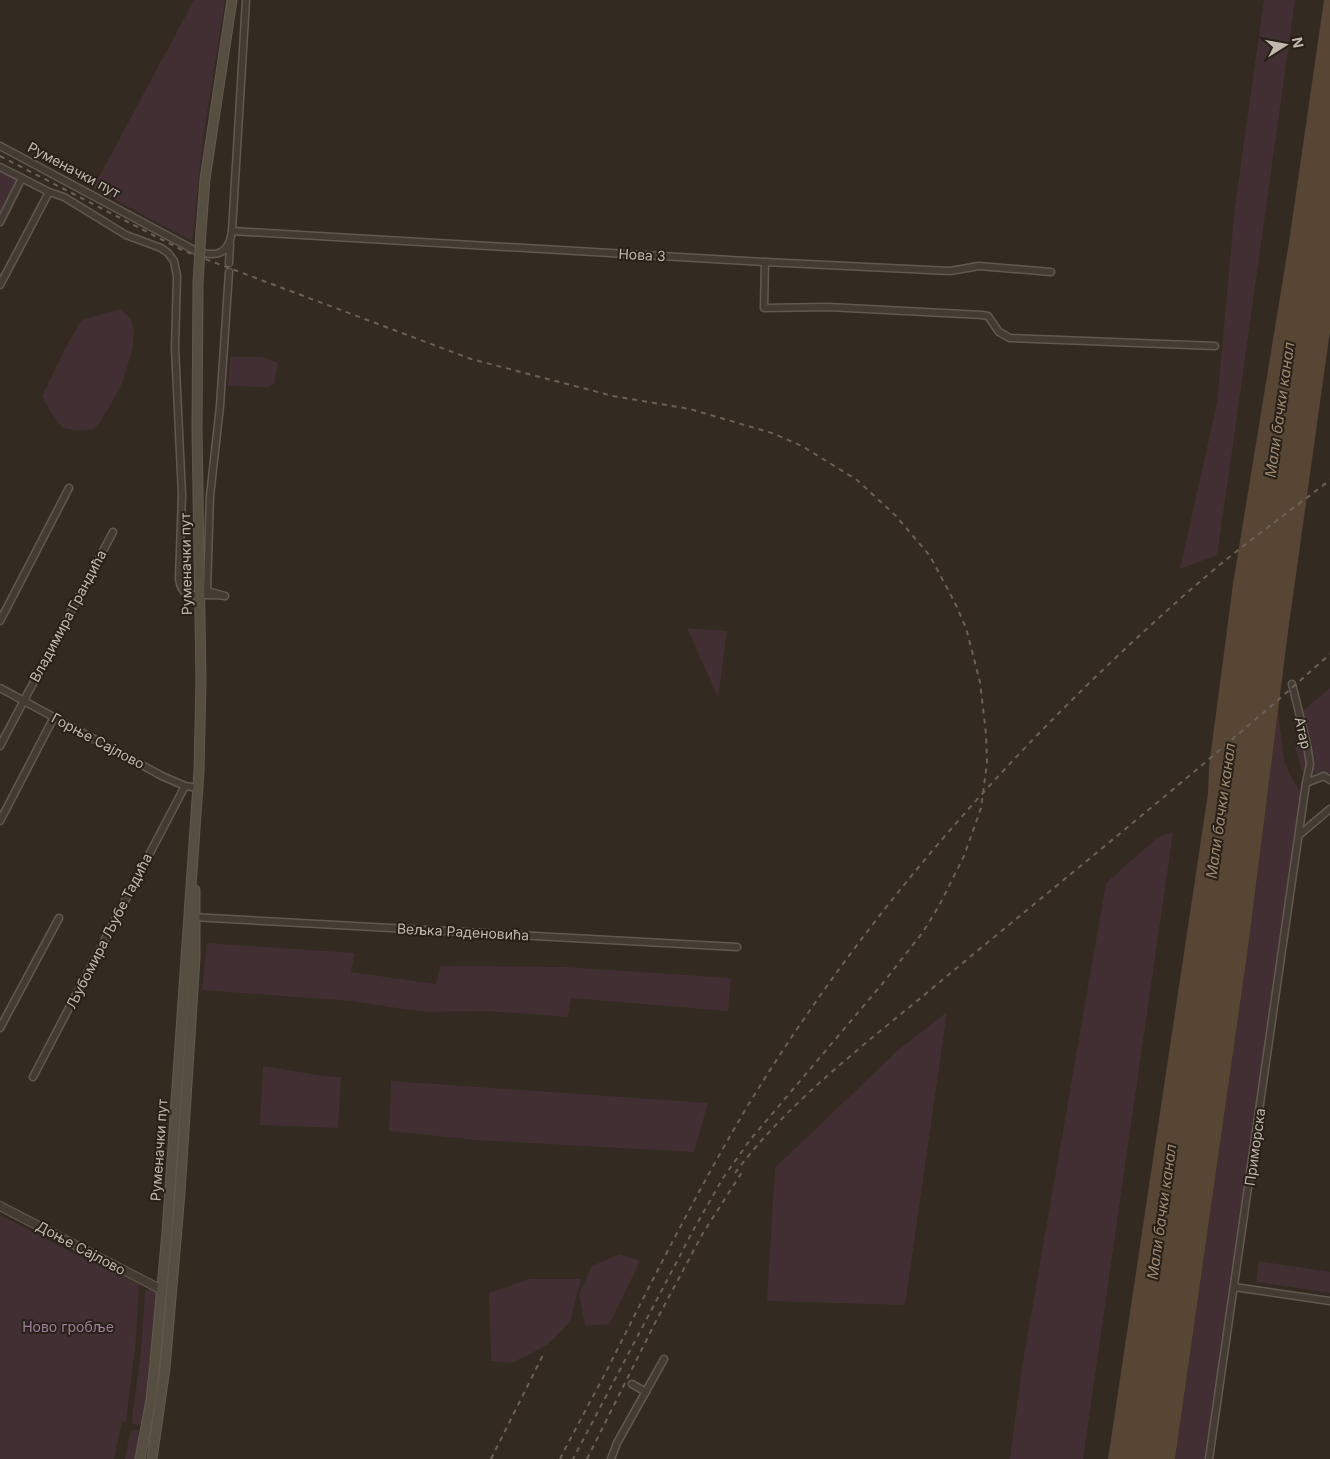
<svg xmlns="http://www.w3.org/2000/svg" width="1330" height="1459" viewBox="0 0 1330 1459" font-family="Inter,sans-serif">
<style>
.green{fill:#422f33}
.water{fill:#574634}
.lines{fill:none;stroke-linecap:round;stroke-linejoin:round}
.minor-casing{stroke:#625a51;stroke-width:9}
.tertiary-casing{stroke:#625a51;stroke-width:10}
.secondary-casing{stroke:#625a51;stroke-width:11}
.minor{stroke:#443c34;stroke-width:6}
.tertiary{stroke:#443c34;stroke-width:8}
.secondary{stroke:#574e42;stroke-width:9}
.rail{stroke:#6b6156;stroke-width:2;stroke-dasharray:5 5;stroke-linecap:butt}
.secondary-bridge-casing{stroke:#625a51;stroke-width:11;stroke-linecap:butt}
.secondary-bridge{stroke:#574e42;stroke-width:9}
.labels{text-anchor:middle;stroke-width:4;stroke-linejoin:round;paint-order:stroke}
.street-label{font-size:14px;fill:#c1b8ae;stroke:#282119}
.park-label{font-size:14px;fill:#9f7f9a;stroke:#282119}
.water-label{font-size:15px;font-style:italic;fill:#a28a71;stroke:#282119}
</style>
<rect width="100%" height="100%" fill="#332a21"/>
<g class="green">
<path d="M194 0H225L204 132 192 241 93 188Z"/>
<path d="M1264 0H1295L1228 480 1217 555 1180 569 1217 403 1235 206Z"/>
<path d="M0 171 18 180 0 215Z"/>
<path d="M120 309 130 318 134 329 133 347 122 384 100 423 92 429 77 431 63 428 49 410 42 396 69 341 82 320Z"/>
<path d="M230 357H262L278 363 274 384 268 387 228 386Z"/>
<path d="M687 628 727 631 718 697Z"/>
<path d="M1330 688V773L1303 774 1295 747 1304 710Z"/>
<path d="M1278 712 1284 760 1294 782 1301 793 1206 1459H1175L1248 948Z"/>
<path d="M1173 832 1083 1459H1010L1022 1367 1106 883 1158 837Z"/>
<path d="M207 943 355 953 351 972 436 984 440 966 565 967 731 978 728 1011 571 998 568 1017 486 1011 429 1012 403 1009 351 1001 202 990Z"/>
<path d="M947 1012 905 1305 767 1301 775 1168 897 1051Z"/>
<path d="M263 1066 324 1076 341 1077 338 1128 260 1125Z"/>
<path d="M391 1081H392L708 1103 694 1152 476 1140 389 1131Z"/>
<path d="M0 1215 73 1253 139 1284 136 1339 126 1421H122L114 1459H0Z"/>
<path d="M620 1254 640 1261 610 1324 585 1326 579 1294 592 1266Z"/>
<path d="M1259 1261 1330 1272V1293L1256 1282Z"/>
<path d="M529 1279H581L570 1322 547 1345 512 1363 491 1361 489 1293Z"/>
<path d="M152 1288 155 1290 157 1294 147 1399 142 1423 137 1425 133 1424 132 1418 141 1352 145 1291 148 1289Z"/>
<path d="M133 1430H138L141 1433 137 1459H125L130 1433Z"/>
</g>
<path class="water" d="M1324 0H1330V331L1288 632 1248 948 1175 1459H1108L1208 793 1209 767 1233 584 1289 242Z"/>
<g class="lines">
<defs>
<g id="minor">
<path d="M0 146 196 251C217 258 229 254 232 231L246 0"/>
<path d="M0 167 49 192 64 197 126 235 161 248 168 253 174 261 177 276 175 348 182 495 179 579C182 599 193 595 208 595 213 595 219 595 225 596L207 591 210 496 220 406 229 272"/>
<path d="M0 222 22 178"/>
<path d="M232 231 765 262 950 271 979 266 1051 272"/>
<path d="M765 262 764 308 828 307 982 315 988 316 999 332 1010 338 1215 346"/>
<path d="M229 263 230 244"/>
<path d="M0 285 49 192"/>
<path d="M0 621 69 488"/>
<path d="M1292 684 1307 745 1310 764 1306 783"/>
<path d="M0 688 162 776 185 786 198 788"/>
<path d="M0 746 113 532"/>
<path d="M0 821 54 717"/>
<path d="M1299 835 1330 809"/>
<path d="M192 917 737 947"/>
<path d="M0 1028 59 918"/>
<path d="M33 1077 185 786"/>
<path d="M1234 1287 1330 1301"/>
<path d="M632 1384 646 1392"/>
<path d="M611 1459 617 1443 664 1359"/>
<path d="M1209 1459 1306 783 1324 776 1330 780"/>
</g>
<path id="tertiary" d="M0 1206 162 1290"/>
<g id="secondary">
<path d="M201 231 205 179 232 0"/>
<path d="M140 1459 151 1400 155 1362 167 1232 199 771 201 681 197 429 198 284"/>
<path d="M152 1459 165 1368 180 1193 195 958V890"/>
</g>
</defs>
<use href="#minor" class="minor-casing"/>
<use href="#tertiary" class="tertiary-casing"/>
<use href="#secondary" class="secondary-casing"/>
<use href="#minor" class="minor"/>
<use href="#tertiary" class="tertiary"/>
<use href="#secondary" class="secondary"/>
<g class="rail">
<path d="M0 156 184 251 471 359 613 396 690 409 772 433 802 446 857 480 896 516 930 556 955 603 966 628 980 682 986 734 987 763 981 808 964 856 940 904 923 932 883 983 750 1140 723 1178 695 1227 573 1459"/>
<path d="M735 1173C789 1100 872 1039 941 981 1071 873 1204 767 1330 654"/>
<path d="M491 1459 543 1355"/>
<path d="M560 1459C577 1425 596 1392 613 1358 655 1275 697 1192 744 1112 864 913 1021 737 1196 585 1238 548 1285 515 1330 480"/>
<path d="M587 1459 655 1323 703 1233 744 1169"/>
</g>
<defs>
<path id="secondary-bridge" d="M198 284 201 231"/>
</defs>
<use href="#secondary-bridge" class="secondary-bridge-casing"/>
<use href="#secondary-bridge" class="secondary-bridge"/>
</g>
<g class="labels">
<g class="street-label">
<text transform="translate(74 170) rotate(28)" y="5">Руменачки пут</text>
<text transform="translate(642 255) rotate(3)" y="5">Нова 3</text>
<text transform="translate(186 564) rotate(-91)" y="5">Руменачки пут</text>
<text transform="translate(68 616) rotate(-62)" y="5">Владимира Грандића</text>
<text transform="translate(1303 733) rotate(77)" y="5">Атар</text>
<text transform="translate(98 741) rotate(28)" y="5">Горње Сајлово</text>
<text transform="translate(109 931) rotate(-63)" y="5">Љубомира Љубе Тадића</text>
<text transform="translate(463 932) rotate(3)" y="5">Вељка Раденовића</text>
<text transform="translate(1255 1147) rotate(-82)" y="5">Приморска</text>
<text transform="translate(159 1150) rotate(-86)" y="5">Руменачки пут</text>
<text transform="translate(81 1248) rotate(28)" y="5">Доње Сајлово</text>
</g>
<g class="park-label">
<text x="68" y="1332">Ново гробље</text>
</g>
<g class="water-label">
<text transform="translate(1280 410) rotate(-82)" y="5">Мали бачки канал</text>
<text transform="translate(1221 811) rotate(-82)" y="5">Мали бачки канал</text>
<text transform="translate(1162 1212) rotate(-82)" y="5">Мали бачки канал</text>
</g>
</g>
<g transform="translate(1285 45) rotate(79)" stroke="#282119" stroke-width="4" paint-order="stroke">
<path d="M0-4L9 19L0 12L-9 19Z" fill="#c1b8ae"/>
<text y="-8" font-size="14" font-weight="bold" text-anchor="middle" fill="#c1b8ae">N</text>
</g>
</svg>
